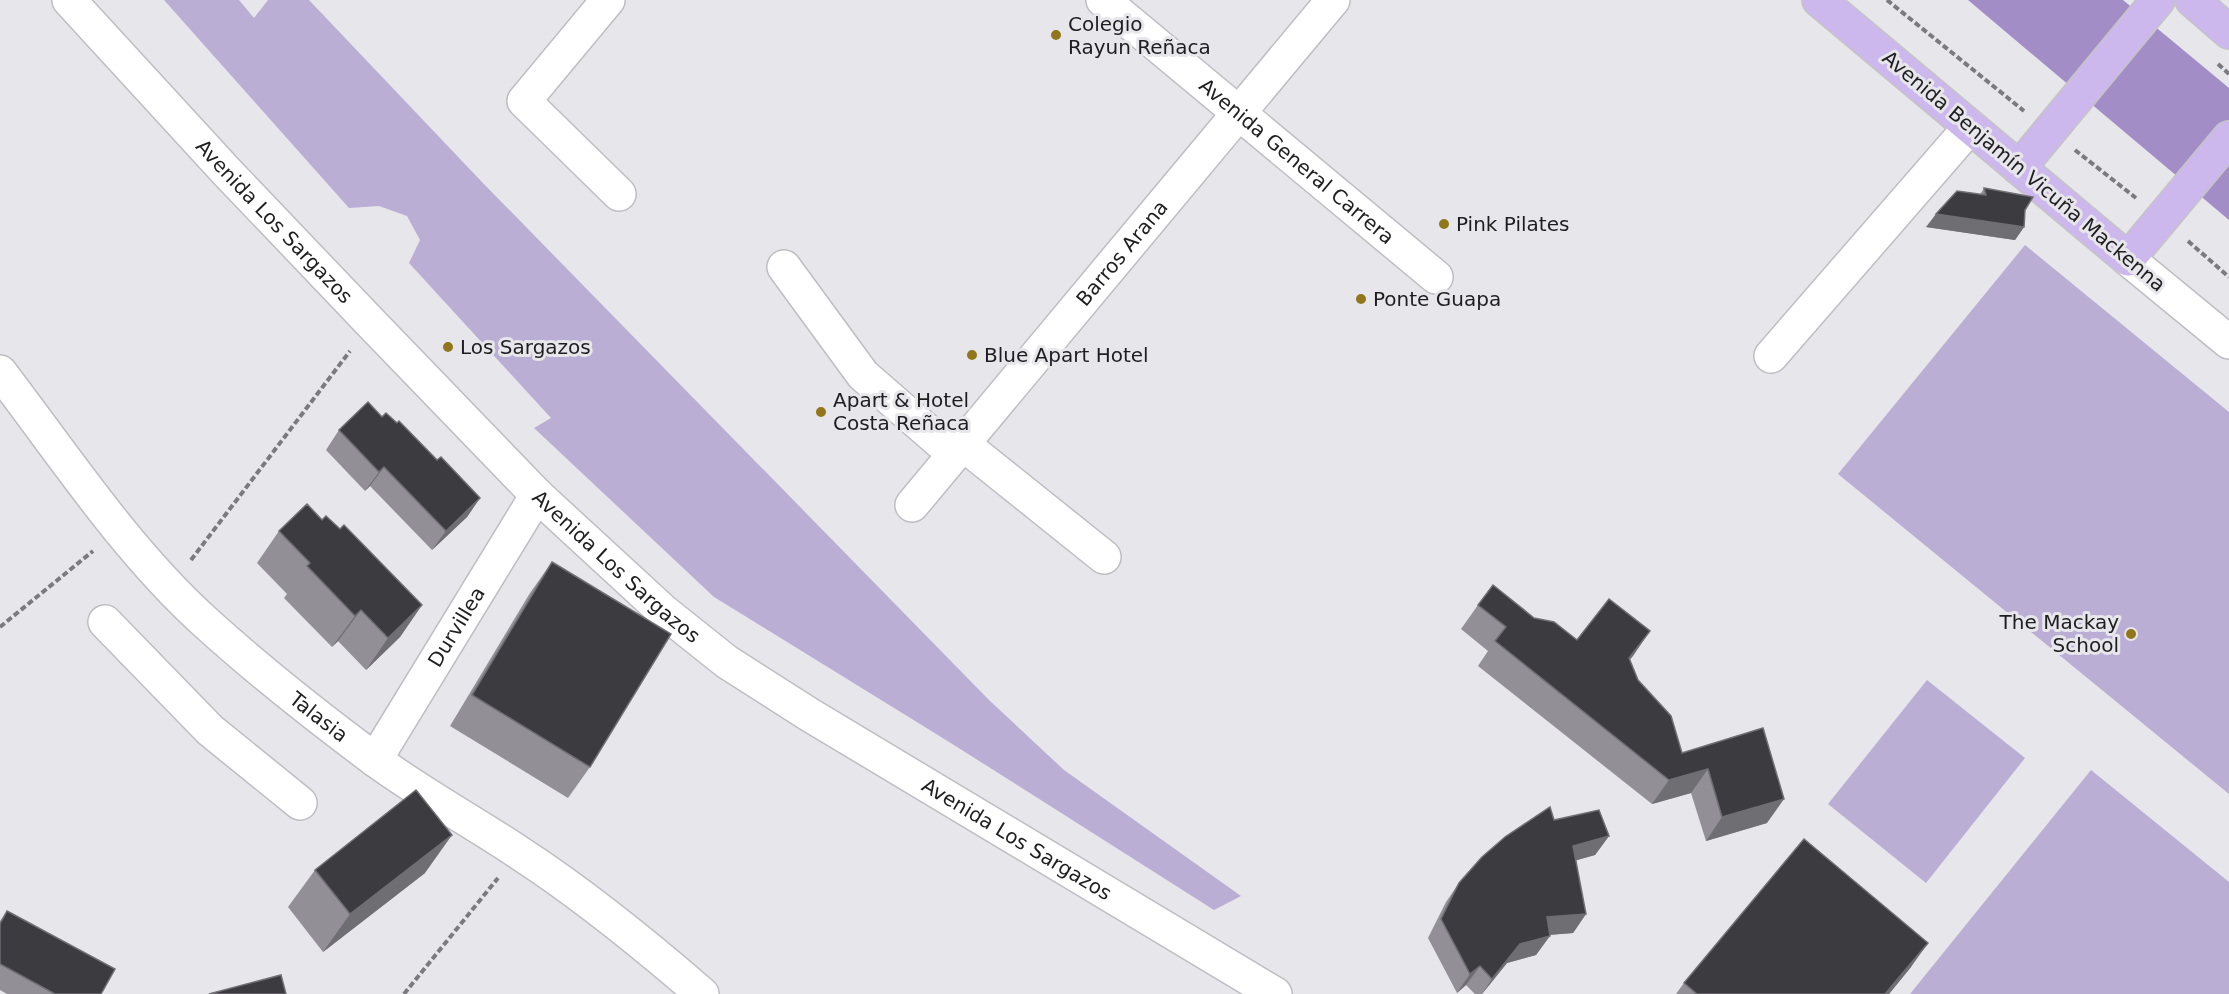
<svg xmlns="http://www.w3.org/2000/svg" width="2229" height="994" viewBox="0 0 2229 994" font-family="'DejaVu Sans',sans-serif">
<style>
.green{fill:#bbaed5}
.water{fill:#a28dc7}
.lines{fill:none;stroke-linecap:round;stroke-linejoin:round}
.minor-casing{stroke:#bfbdc3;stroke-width:36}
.major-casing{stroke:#c4c4c5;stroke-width:36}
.path{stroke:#7b7a7e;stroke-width:4;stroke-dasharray:6 3;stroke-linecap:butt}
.minor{stroke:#fff;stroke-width:33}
.major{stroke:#cdb8ee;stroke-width:33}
.wall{fill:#929096}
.shaded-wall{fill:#6f6e73}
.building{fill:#3c3b40;stroke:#6f6e73;stroke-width:1.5}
.poi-dot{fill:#91761c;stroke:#e7e6eb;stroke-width:2}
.labels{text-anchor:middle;stroke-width:6;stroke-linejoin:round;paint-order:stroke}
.poi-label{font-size:20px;fill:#1e1d1f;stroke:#e7e6eb;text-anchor:start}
.street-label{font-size:20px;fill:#1e1d1f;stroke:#e7e6eb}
</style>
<rect width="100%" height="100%" fill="#e7e6eb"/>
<g class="green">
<path d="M164 0H239L254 18 268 0H309L481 181 989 700 1064 770 1241 896 1214 910 954 745 714 597 534 428 551 418 409 263 420 240 407 216 379 206 349 208Z"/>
<path d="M2025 245 2229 412V794L1838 474Z"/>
<path d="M1927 680 2025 758 1926 883 1828 804Z"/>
<path d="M2091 770 2229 882V994H1910Z"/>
</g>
<path class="water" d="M1968 0H2123L2229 88V220Z"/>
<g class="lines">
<defs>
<g id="minor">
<path id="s1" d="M69 0 225 170 371 323 537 495 663 611 727 662 810 715 1275 994"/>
<path d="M608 0 524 101 619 194"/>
<path id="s2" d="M1103 0 1436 277"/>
<path d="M2128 259 2229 342"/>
<path d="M784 267 863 375 954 454"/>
<path d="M1771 356 1970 127"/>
<path id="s3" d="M0 372C65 457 125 549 204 621 258 670 316 716 374 759 420 793 470 820 518 852 583 894 643 943 702 994"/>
<path d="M963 444 1104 557"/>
<path id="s4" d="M912 505 1333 0"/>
<path d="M105 622 210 730 300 803"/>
<path id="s5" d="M375 760 537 495"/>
</g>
<g id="major">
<path d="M1819 0 2128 259 2229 138"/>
<path d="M2192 0 2229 32"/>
<path d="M2019 168 2158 0"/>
</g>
</defs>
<use href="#minor" class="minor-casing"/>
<use href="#major" class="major-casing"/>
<g class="path">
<path d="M1887 0 2024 111"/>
<path d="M2218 64 2229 74"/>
<path d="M2075 150 2136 198"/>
<path d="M2188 241 2229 277"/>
<path d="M191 560 350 351"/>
<path d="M0 627 93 551"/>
<path d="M404 994 498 878"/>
</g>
<use href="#minor" class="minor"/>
<use href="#major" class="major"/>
</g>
<g class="wall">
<path d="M1984 188 2025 210 2024 227 2015 240 1926 227 1980 195Z"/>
<path d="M382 417 397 423 437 460 480 498 467 517 432 550 370 486 365 491 326 450 339 430Z"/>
<path d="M322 520 340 529 422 605 400 637 366 670 338 641 332 647 284 598 287 594 257 563 279 531Z"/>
<path d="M552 562 590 767 568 798 450 726 530 593Z"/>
<path d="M1478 605 1534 618 1577 640 1630 660 1638 680 1682 753 1763 728 1767 823 1706 841 1691 793 1652 804 1478 666 1488 651 1461 629Z"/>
<path d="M1554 820 1609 836 1595 855 1576 860 1586 914 1573 933 1550 935 1536 955 1507 963 1482 994H1475L1466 985 1457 993 1428 938 1446 902 1459 883Z"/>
<path d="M315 870 425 873 323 952 288 907Z"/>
<path d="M7 911 101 994H7L0 990V921Z"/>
<path d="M1911 967 1889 994H1676L1684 983Z"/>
</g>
<g class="shaded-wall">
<path d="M1936 214 2024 227 2015 240 1926 227Z"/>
<path d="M384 467 370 486 365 491 379 472Z"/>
<path d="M480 498 467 517 432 550 446 531Z"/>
<path d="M422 605 400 637 366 670 388 638Z"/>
<path d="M361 610 338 641 332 647 355 616Z"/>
<path d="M1650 631 1633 656 1612 682 1629 658Z"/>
<path d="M1708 769 1691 793 1652 804 1669 780Z"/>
<path d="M1784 799 1767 823 1706 841 1722 817Z"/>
<path d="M452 835 425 873 323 952 350 914Z"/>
<path d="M1609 836 1595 855 1560 865 1573 846Z"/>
<path d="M1586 914 1573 933 1534 936 1547 917Z"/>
<path d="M1550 936 1536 955 1507 963 1482 994 1492 979 1520 944Z"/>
<path d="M1928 943 1911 967 1889 994H1885Z"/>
<path d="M1480 966 1466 985 1457 993 1470 974Z"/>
</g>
<g class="building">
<path d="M1984 188 2033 197 2025 210 2024 227 1936 214 1957 191 1986 195Z"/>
<path d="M368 402 382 417 386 413 397 423 399 421 437 460 441 457 480 498 446 531 384 467 379 472 339 430Z"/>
<path d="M307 504 322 520 326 516 340 529 344 525 422 605 388 638 361 610 355 616 307 566 310 563 279 531Z"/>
<path d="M552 562 671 634 590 767 472 695Z"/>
<path d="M1493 585 1534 618 1554 622 1577 640 1609 599 1650 631 1629 658 1638 680 1671 716 1682 753 1763 728 1784 799 1722 817 1708 769 1669 780 1495 641 1506 627 1478 605Z"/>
<path d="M416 790 452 835 350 914 315 870Z"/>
<path d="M1550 807 1554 820 1599 810 1609 836 1573 846 1586 914 1547 917 1550 936 1520 944 1492 979 1480 966 1470 974 1441 919 1459 883 1482 857 1505 837Z"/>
<path d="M1804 839 1928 943 1885 994H1697L1684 983Z"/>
<path d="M7 911 115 969 101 994H55L0 964V924Z"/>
<path d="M281 975 286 994H209Z"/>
</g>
<g class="poi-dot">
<circle cx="1056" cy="35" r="6"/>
<circle cx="1444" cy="224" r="6"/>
<circle cx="1361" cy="299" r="6"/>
<circle cx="448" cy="347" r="6"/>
<circle cx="972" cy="355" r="6"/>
<circle cx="821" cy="412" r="6"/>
<circle cx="2131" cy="634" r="6"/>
</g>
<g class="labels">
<g class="poi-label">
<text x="1068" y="31">Colegio<tspan x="1068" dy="23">Rayun Reñaca</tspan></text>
<text x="1456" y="231">Pink Pilates</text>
<text x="1373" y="306">Ponte Guapa</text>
<text x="460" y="354">Los Sargazos</text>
<text x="984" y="362">Blue Apart Hotel</text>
<text x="833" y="407">Apart &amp; Hotel<tspan x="833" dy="23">Costa Reñaca</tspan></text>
<text x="2119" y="629" text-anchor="end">The Mackay<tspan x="2119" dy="23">School</tspan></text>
</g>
<g class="street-label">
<text dy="7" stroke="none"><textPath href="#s2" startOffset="252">Avenida General Carrera</textPath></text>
<text transform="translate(2024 171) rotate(40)" y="7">Avenida Benjamín Vicuña Mackenna</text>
<text dy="7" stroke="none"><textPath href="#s1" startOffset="302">Avenida Los Sargazos</textPath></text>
<text dy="7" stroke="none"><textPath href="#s4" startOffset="328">Barros Arana</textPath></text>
<text dy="7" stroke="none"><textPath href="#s1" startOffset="788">Avenida Los Sargazos</textPath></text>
<text dy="7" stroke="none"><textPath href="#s5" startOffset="156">Durvillea</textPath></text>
<text dy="7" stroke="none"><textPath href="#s3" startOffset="472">Talasia</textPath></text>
<text dy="7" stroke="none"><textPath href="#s1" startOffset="1274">Avenida Los Sargazos</textPath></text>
</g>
</g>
</svg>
